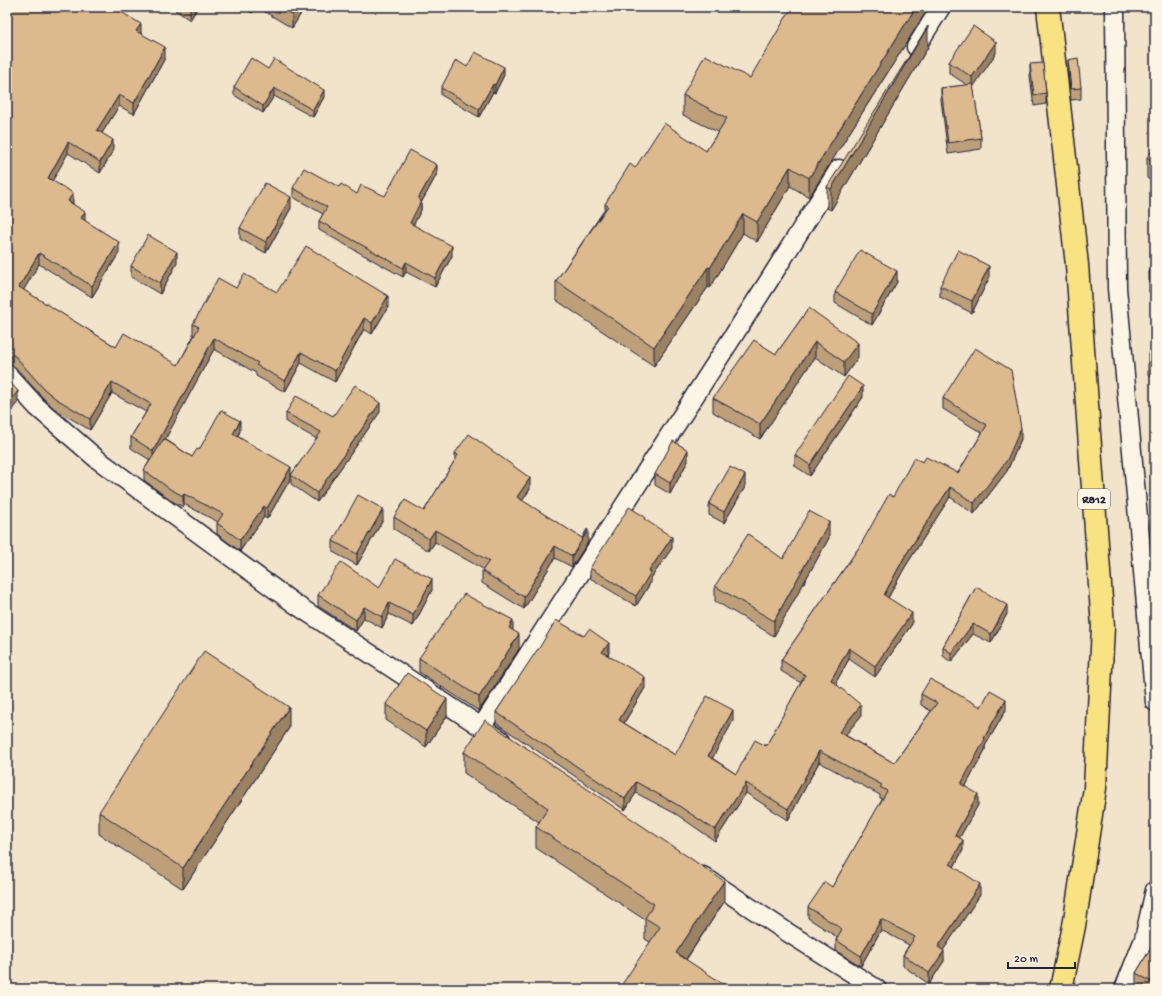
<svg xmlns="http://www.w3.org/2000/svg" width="1162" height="996" viewBox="0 0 1162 996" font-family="'Gochi Hand',sans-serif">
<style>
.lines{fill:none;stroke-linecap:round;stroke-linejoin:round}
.minor-casing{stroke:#22223b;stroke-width:21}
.primary-casing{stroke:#22223b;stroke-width:25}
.minor{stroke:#fcf5e5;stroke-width:18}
.primary{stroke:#f8e281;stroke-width:22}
.wall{fill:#bda07a;stroke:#22223b}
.shaded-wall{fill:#9a8263;stroke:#22223b}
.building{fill:#dcba8e;stroke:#22223b}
.labels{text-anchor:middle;stroke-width:3;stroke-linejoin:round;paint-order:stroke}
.shield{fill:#fcf5e5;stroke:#63616e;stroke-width:1}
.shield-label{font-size:12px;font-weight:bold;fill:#22223b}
</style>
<rect width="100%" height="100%" fill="#f2e3cb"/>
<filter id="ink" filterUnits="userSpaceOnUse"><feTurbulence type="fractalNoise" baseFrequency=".025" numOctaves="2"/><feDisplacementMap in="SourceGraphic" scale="8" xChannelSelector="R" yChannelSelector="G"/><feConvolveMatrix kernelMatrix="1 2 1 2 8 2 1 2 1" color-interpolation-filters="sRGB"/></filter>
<g filter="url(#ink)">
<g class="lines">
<defs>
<g id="minor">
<path d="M1115 7 1117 288 1155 702"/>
<path d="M916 47 941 7"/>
<path d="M7 374 37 407 97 459 295 604 501 740"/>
<path d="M482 726 768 282 839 169"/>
<path d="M703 876 787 932 877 989"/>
<path d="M1124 989 1144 939 1155 890"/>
</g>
<path id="primary" d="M1048 7 1077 265 1103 627 1095 788 1074 926 1061 989"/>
</defs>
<use href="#minor" class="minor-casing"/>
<use href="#primary" class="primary-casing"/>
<use href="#minor" class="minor"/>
<use href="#primary" class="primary"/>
</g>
<g class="wall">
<path d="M7 7 141 33 165 58 134 114 119 106 102 133 113 151 100 173 68 153 52 180 73 204 85 221 119 253 92 297 39 264 23 290 116 347 178 365 194 335H193V324L236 288 388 307 372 334 364 329 335 382 301 363 285 392 256 376V373L214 349 165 439 192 457 199 450 240 431 238 436 291 478 267 519 264 517 240 551 217 534V523L218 522 184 504 183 507 170 500 144 480V470L150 460 131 448V437L146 412 112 393 90 430 55 409 44 399 15 367 10 364H7Z"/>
<path d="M175 7H198L190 20 175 10Z"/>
<path d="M243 7H256L252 13Z"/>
<path d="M257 7H305L292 28Z"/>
<path d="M929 7 809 197 790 186 757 242 743 233 710 288 708 287 654 366 556 300V281L605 209V204L635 168 706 151 718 132 683 115V95L750 78Z"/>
<path d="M928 47 831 210 827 208V187Z"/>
<path d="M996 53 973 87 981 138V149L948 154 941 100V88L967 85 949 73V62Z"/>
<path d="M1068 60 1081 88V99L1071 100 1068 71Z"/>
<path d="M1030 64 1046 93V104L1034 106 1030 76Z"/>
<path d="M467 67 504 75 495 93 493 92 479 117 441 95V88Z"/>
<path d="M268 69 324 97 313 117 274 96 263 113 234 95V87Z"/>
<path d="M1155 148V184L1147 178V157Z"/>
<path d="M437 174 421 203V210L413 225 452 256 435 287 406 272 403 277 319 230V221L323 214 293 197V188L339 187 357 194 385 196Z"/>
<path d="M291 208 266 253 240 239V228Z"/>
<path d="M177 263 160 294 131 277V266Z"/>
<path d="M1149 272 1155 275V296L1149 292Z"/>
<path d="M989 278 972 313 940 297V286Z"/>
<path d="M897 282 872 325 835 303V292Z"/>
<path d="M809 308 858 357 844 377 815 357 760 439 713 412V398L776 354Z"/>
<path d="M1148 354 1155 358V378L1148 375Z"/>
<path d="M863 397 810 476 795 466V455Z"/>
<path d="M943 398 1021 439 1007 471 974 514 950 497 905 567 888 598 912 624 875 677 849 659 835 684 861 716 845 735 894 763 931 711 921 705V694L981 707 1006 710 985 746V750L965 787 978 805 959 838 963 850 954 867 980 895 943 950 944 961 929 984 903 966V955L909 945 881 930 861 966 836 951V940L837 937 808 918V907L832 887 883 799 880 798V795L819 762 788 820 746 793 715 841 676 814 636 793 625 810 496 723V712L538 650 584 636 609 653 608 655 645 688 624 723 675 755 733 721 712 758 736 774 766 746 801 683 781 671V660L860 546 893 497 923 462 958 473 982 433 943 409Z"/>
<path d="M1155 408V439L1154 430V410Z"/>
<path d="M380 412 317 502 291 484V475L317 439 286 422V413L333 416Z"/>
<path d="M455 453 530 489 522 501 588 542 572 567 555 558 524 609 482 583V571L483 569 435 542 429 551 394 529V517L424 511 455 460Z"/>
<path d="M688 461 670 494 655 485V474Z"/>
<path d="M745 487 724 523 709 515V504Z"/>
<path d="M1155 493V540L1152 516V495Z"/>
<path d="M383 520 357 565 333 552V541Z"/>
<path d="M645 520 672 548 651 578V582L636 606 590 578V568Z"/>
<path d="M829 538 774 636 715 601V586L783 559Z"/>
<path d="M976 587 1007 614 991 643 973 634 951 662 943 656V647Z"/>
<path d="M379 588 432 590 413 626 389 614 382 628 364 618 356 631 318 606V595Z"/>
<path d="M513 630 519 649 479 711 419 672V658Z"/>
<path d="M386 704 447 716 426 747 386 720Z"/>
<path d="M289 728 183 889 99 834V812Z"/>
<path d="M464 752 724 902 686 960 728 989 645 939V920L536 848V827L539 822 464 773Z"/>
<path d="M1155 941V989H1136V973Z"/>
</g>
<g class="shaded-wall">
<path d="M190 7H198L190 20Z"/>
<path d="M252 7H256L252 13Z"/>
<path d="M296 7H305L292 28V15Z"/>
<path d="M916 7H929L809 197V178Z"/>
<path d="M141 24V35L136 31Z"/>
<path d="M928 26V47L831 210V189Z"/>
<path d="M996 42V53L972 89V77Z"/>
<path d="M165 47V58L134 114V103Z"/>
<path d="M504 67V75L495 93V85Z"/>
<path d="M493 84V92L479 117V109Z"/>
<path d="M274 88V96L263 113V106Z"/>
<path d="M324 90V97L313 117V110Z"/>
<path d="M119 95V106L97 141V130Z"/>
<path d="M113 140V151L100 173V162Z"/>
<path d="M68 142V153L48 189V178Z"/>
<path d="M437 165V174L421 203V210L410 232V223L418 199Z"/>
<path d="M790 167V186L757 242V222Z"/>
<path d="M73 193V204L68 201Z"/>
<path d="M291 197V208L266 253V242Z"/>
<path d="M85 212V223L81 218Z"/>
<path d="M743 214V233L710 288V268Z"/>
<path d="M119 242V253L92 297V286Z"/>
<path d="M452 246V256L435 287V278Z"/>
<path d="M177 252V263L160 294V283Z"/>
<path d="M39 253V264L19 298V287Z"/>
<path d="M406 262V272L403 277V268Z"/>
<path d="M989 266V278L972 313V301Z"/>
<path d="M708 267V287L654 366V347Z"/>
<path d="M897 271V282L872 325V314Z"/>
<path d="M388 296V307L372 334V323Z"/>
<path d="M364 318V329L335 382V371Z"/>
<path d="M214 338V349L153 462V451Z"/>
<path d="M815 342V357L760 439V424Z"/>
<path d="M858 343V357L844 377V362Z"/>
<path d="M301 352V363L285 392V381Z"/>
<path d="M112 382V393L90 430V419Z"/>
<path d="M863 386V397L810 476V465Z"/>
<path d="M18 391V402L7 416V405Z"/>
<path d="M380 403V412L317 502V493Z"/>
<path d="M240 421V431L233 444V434Z"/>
<path d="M1021 428V439L1007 471 974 514V503Z"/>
<path d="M688 450V461L670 494V483Z"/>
<path d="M291 467V478L267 519V508Z"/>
<path d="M745 475V487L724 523V512Z"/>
<path d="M530 478V489L517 509V497Z"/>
<path d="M950 487V497L905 567 884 605V595L905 556Z"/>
<path d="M184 494V504L183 507V496Z"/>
<path d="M264 506V517L240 551V540Z"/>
<path d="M383 509V520L357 565V554Z"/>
<path d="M829 522V538L774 636V621Z"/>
<path d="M435 530V542L429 551V539Z"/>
<path d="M588 530V542L572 567V556Z"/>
<path d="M672 537V548L651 578V582L636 606V596L649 571Z"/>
<path d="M555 546V558L524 609V597Z"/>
<path d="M432 579V590L413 626V615Z"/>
<path d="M389 603V614L382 628V617Z"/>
<path d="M1007 605V614L991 643V634Z"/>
<path d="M364 607V618L356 631V620Z"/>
<path d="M912 613V624L875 677V666Z"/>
<path d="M513 620V635L509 628Z"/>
<path d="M973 624V634L951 662V653Z"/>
<path d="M519 634V649L479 711V697Z"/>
<path d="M609 643V653L602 662V652Z"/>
<path d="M849 648V659L831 691V680Z"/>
<path d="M645 677V688L619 731V720Z"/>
<path d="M447 699V716L426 747V731Z"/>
<path d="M1006 699V710L985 746V750L961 795V784L984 738Z"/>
<path d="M861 705V716L839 743V732Z"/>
<path d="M289 707V728L183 889V868Z"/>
<path d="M733 710V721L708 766V756Z"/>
<path d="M819 751V762L788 820V809Z"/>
<path d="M636 782V793L625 810V799Z"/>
<path d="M746 783V793L715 841V830Z"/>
<path d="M978 794V805L955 846V835Z"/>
<path d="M963 840V850L950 874V864Z"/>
<path d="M724 881V902L676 974V953Z"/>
<path d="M980 884V895L938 958V947Z"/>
<path d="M881 919V930L861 966V956Z"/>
<path d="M944 951V961L929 984V973Z"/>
</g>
<g class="building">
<path d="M7 7H107L112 10 113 7 141 24 136 31 165 47 134 103 119 95 97 130 113 140 100 162 68 142 48 178 73 193 68 201 85 212 81 218 119 242 92 286 39 253 19 287 116 347 124 333 178 365 199 327 193 324 218 278 236 288 244 274 277 292 306 246 388 296 372 323 364 318 335 371 301 352 285 381 256 365 258 363 214 338 153 451 131 437 151 404 112 382 90 419 55 398 44 389 15 356 10 353H7Z"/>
<path d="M279 7H296L292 15Z"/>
<path d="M792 7H916L809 178 790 167 757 222 743 214 710 268 708 267 654 347 556 281 608 206 605 204 630 164 635 168 664 123 706 151 727 118 683 95 705 55 750 78Z"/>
<path d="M928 26 831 189 827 187Z"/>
<path d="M973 26 996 42 972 77 949 62Z"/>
<path d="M475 52 504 67 495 85 493 84 479 109 441 88 456 60 467 67Z"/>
<path d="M251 58 268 69 274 59 324 90 313 110 274 88 263 106 234 87Z"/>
<path d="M1078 58 1081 88 1071 89 1068 60Z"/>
<path d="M1043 63 1046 93 1034 95 1030 64Z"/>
<path d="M973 84 981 138 948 143 941 88Z"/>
<path d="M1155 148V164L1147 157Z"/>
<path d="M410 150 437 165 418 199 421 201 410 223 452 246 435 278 406 262 403 268 319 221 327 207 293 188 304 168 339 187 341 184 357 194 361 185 385 196Z"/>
<path d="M265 183 291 197 266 242 240 228Z"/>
<path d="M148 235 177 252 160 283 131 266Z"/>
<path d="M860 250 897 271 872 314 835 292Z"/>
<path d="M958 250 989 266 972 301 940 286Z"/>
<path d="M1155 262V275L1149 272Z"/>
<path d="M809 308 858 343 844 362 815 342 760 424 713 398 754 340 776 354Z"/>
<path d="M1155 344V358L1148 354Z"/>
<path d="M975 348 1011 370 1021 428 1007 460 974 503 950 487 905 556 884 595 912 613 875 666 849 648 831 680 861 705 839 732 894 763 937 703 921 694 930 679 981 707 990 690 1006 699 984 738 985 739 961 784 978 794 955 835 963 840 950 864 980 884 938 947 944 951 929 973 903 955 915 937 881 919 861 956 836 940 842 929 808 907 825 882 832 887 887 791 880 787 882 785 819 751 788 809 746 783 715 830 676 804 636 782 625 799 496 712 537 650H538L556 620 584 636 589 629 609 643 602 652 645 677 619 720 675 755 707 696 733 710 708 756 736 774 755 740 766 746 805 675 781 660 860 546 889 494 893 497 914 458 923 462 926 457 958 473 987 425 943 398Z"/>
<path d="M848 376 863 386 810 465 795 455Z"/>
<path d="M7 379 18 391 7 405Z"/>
<path d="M355 385 380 403 317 493 291 475 321 432 286 413 296 396 333 416Z"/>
<path d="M1155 408V419L1154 410Z"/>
<path d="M221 410 240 421 233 434 291 467 267 508 264 506 240 540 217 523 223 514 184 494 183 496 170 489 144 470 164 439 192 457 197 449 199 450Z"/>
<path d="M469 434 530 478 517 497 582 538 587 529 588 530 572 556 555 546 524 597 482 571 489 561 435 530 429 539 394 517 405 500 424 511 458 455 455 453Z"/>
<path d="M673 441 688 450 670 483 655 474Z"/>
<path d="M730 467 745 475 724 512 709 504Z"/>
<path d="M1155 493V519L1152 495Z"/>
<path d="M358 495 383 509 357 554 333 541Z"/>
<path d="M629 507 645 517 644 519 672 537 649 571 651 572 636 596 590 568Z"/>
<path d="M809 511 829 522 774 621 715 586 748 534 783 559Z"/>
<path d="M395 559 432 579 413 615 389 603 382 617 364 607 356 620 318 595 341 562 379 588Z"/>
<path d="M976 587 1007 605 991 634 973 624 951 653 943 647Z"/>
<path d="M464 594 513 620 509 628 519 634 479 697 419 658Z"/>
<path d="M204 651 289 707 183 868 99 812Z"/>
<path d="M407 673 447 699 426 731 386 704Z"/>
<path d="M485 720 724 881 676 953 728 987 727 989H619L660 927 645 918 654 904 536 827 548 808 464 752Z"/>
<path d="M1155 941V984L1136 973Z"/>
</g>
</g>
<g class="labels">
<rect class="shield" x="1078" y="489" width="32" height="20" rx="3"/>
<g class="shield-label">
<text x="1094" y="503">R812</text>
</g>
</g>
<rect width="1162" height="996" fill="none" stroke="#fcf5e5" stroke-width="24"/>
<rect x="12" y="12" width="1138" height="972" fill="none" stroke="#22223b" stroke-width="1.5" filter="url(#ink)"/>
<path d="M1008 962v6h67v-6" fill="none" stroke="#22223b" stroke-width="2"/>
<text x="1014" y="962" font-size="12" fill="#22223b" stroke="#fcf5e5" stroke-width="3" paint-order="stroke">20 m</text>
</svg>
